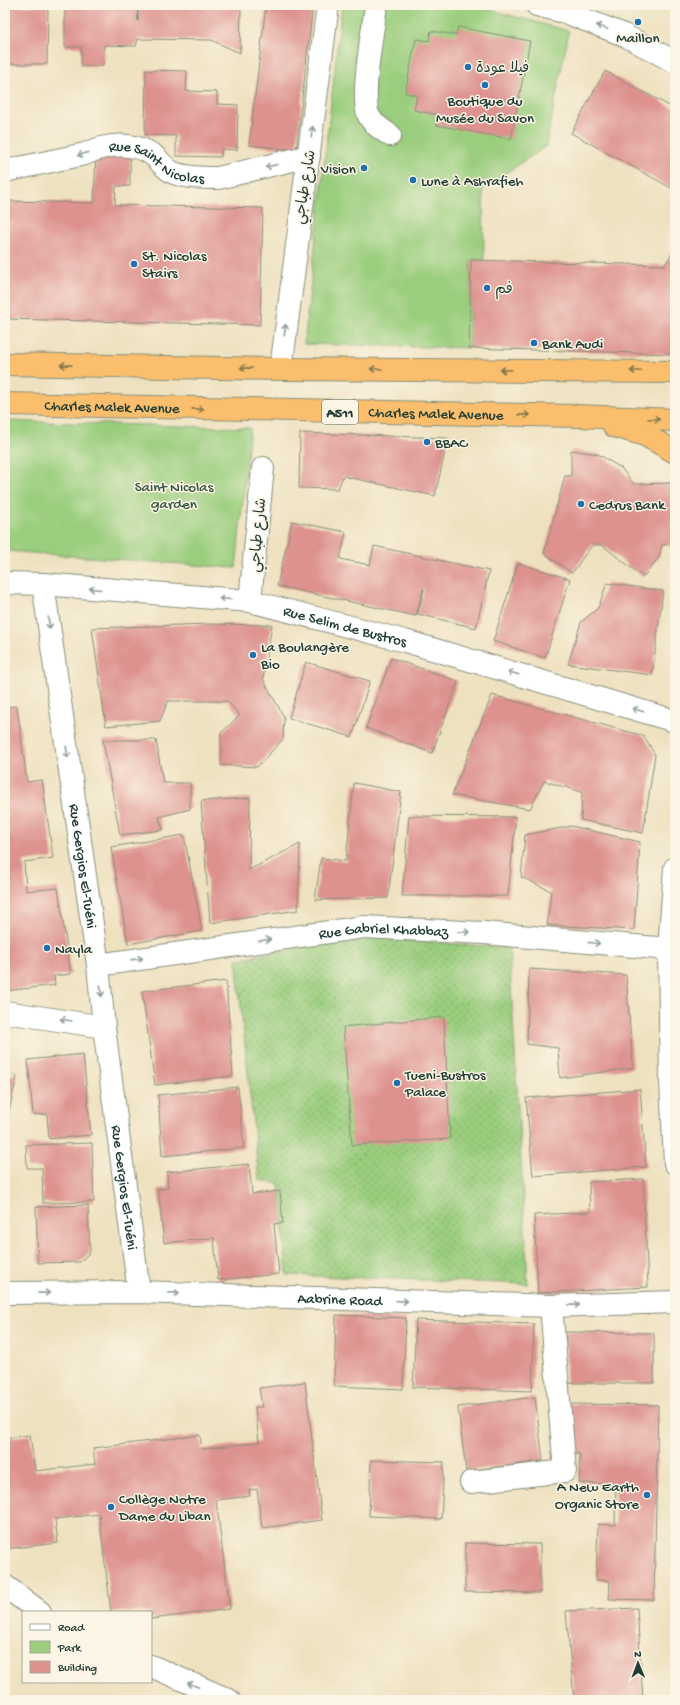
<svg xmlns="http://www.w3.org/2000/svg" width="680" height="1705" viewBox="0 0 680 1705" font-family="'Gochi Hand','Playpen Sans Arabic',sans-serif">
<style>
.grass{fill:url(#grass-dots);stroke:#5c8558}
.park{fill:#9acd7d;stroke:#5c8558}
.building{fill:#dd928f}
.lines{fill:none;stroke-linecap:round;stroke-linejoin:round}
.minor-casing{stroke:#868f7a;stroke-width:24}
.highway-casing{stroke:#868f7a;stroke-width:24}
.minor{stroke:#fff;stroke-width:22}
.highway{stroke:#fabe6d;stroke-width:22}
.oneway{stroke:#8f9e9a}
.oneway2{stroke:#82774e}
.poi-dot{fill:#1f6fb2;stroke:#fcf5e5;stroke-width:1.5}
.labels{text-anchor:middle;stroke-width:3;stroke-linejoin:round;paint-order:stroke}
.shield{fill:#fcf5e5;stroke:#617469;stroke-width:1}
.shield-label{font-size:14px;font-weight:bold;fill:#1f3d34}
.poi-label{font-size:15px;fill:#1f3d34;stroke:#fcf5e5;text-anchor:start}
.street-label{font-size:15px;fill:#1f3d34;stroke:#fcf5e5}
.park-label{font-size:15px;fill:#385a43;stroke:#fcf5e5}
</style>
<defs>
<pattern id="grass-dots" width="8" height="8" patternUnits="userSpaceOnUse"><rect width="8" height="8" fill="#9acd7d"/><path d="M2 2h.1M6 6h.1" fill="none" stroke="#7da867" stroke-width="1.8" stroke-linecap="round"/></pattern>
</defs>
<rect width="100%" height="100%" fill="#fcf5e5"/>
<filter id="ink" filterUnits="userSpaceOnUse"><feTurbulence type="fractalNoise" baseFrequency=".025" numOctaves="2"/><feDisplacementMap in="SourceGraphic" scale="8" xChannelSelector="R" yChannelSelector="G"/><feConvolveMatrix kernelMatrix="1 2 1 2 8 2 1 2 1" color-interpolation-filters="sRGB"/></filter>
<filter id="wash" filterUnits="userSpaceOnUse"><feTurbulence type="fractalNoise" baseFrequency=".012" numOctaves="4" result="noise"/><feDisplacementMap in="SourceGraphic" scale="16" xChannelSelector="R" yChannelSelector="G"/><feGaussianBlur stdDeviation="0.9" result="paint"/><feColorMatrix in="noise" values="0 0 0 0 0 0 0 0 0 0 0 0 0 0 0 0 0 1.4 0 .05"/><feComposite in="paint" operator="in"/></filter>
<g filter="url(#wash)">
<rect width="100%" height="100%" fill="#eee1c0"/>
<path class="grass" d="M366 937 509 948 528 1284 287 1275 279 1184 259 1180 236 959Z"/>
<g class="park">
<path d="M342 5H472L569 31 546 146 483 189 484 260H471L469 348 304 344Z"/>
<path d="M5 421 250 428 236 568 5 551Z"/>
</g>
<g id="blocks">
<g class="building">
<path d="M65 5H137L138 21V5H241L240 53 211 40 138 39 136 46 104 45 103 66H81V47H65Z"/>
<path d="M266 5H313L296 150 249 145Z"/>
<path d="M5 6H48L47 64H5Z"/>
<path d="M458 27 530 41 511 139 436 125 438 115 414 110 417 95 405 93 416 39 429 41 431 31 456 35Z"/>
<path d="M146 70 187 71 186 91 217 92V104L238 105 237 150 221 149V157L176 156V136L145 135Z"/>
<path d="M605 71 675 109V190L571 133Z"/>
<path d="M5 135 10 161 5 162Z"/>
<path d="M96 152 130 153V186H116L115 205 263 208 260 325 5 319 8 201 94 203Z"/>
<path d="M675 248V354L469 348 471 260 665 265Z"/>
<path d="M300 433 448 438 435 496 343 476 338 489 299 488Z"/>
<path d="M571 450 598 454 621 468 634 484 672 483 674 544 662 545 659 557 643 577 602 545H592L572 573 544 553 565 476H571Z"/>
<path d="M292 521 346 532 340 559 370 565 374 546 489 571 476 628 418 614 424 589H423L416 616 277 586Z"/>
<path d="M518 563 570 579 545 658 493 641Z"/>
<path d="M607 583 663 591 652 675 568 664 581 622 598 608Z"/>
<path d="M209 624 272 625 263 679 284 717 283 739 257 767 221 765V733L240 715 227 701H168L160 721 106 726 92 628Z"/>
<path d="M391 658 458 681 432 753 366 728Z"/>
<path d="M306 662 370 681 352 737 289 718Z"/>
<path d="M492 695 644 736 655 755 643 833 581 820 582 792 544 781 530 809 452 795Z"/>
<path d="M17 706 27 782 42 780 53 858 24 862 26 891 58 888 71 974 54 976 55 985 5 991V707Z"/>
<path d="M103 740H156L163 783H190V809L159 817 163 830 120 835Z"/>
<path d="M354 783 401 792 388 898 315 900 321 858 346 861Z"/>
<path d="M250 798 249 870 300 844 298 910 210 923 201 801Z"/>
<path d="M409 816 516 817 508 896H402Z"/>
<path d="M571 826 640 842 634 930 547 925 551 891 521 877 525 835Z"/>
<path d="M184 835 202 931 128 944 111 847Z"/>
<path d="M529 969 626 975 633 1068 560 1078 558 1048 527 1044Z"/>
<path d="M226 981 233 1076 155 1085 142 991Z"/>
<path d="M444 1017 450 1139 352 1145 343 1027Z"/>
<path d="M83 1054 91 1135 49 1139 47 1114 33 1115 28 1060Z"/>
<path d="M5 1073 17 1076 6 1124H5Z"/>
<path d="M238 1087 244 1148 162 1156 158 1095Z"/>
<path d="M640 1089 646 1167 533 1176 526 1098Z"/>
<path d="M92 1143 94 1202 43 1203 42 1168H27L26 1145Z"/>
<path d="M249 1164 252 1194 280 1191 283 1223 274 1224 279 1274 218 1280 214 1238 164 1243 158 1189 168 1188 167 1172Z"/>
<path d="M643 1179 648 1287 538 1293 534 1215 590 1212 589 1182Z"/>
<path d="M88 1205 90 1252 80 1262 38 1263 36 1207Z"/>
<path d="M336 1315 406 1318 403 1389 334 1386Z"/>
<path d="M416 1320 534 1324 532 1391 413 1387Z"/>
<path d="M566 1332 654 1333V1383H566Z"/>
<path d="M305 1382 322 1520 262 1528 257 1489 249 1490 250 1496 216 1500 230 1609 151 1619V1612H111L99 1514 55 1519 58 1543 5 1549V1438L30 1435 35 1471 95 1464 93 1448 200 1435 202 1449 259 1442 255 1407H262L259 1388Z"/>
<path d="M535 1397 543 1461 466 1471 458 1407Z"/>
<path d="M569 1404 658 1405 654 1600 609 1599 610 1581 596 1580 598 1524 615 1525 616 1484 579 1483 580 1454 569 1453Z"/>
<path d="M371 1460 444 1462 441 1519 369 1516Z"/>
<path d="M465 1543 540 1544V1593L465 1592Z"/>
<path d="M637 1608 643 1700H574L566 1611Z"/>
</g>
</g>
</g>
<g filter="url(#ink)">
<use href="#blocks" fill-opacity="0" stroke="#868f7a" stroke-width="1"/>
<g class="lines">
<defs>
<g id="minor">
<path d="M376 5C373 30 361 93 368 114 372 124 381 129 390 135"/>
<path d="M537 5 565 12 624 35 675 62"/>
<path id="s1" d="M5 171 85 154C106 144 133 141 153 155 160 161 166 170 174 173 187 178 204 178 218 178L309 156"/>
<path d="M281 369 328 5"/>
<path id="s2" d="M5 583 43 584 250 601 405 641 675 721"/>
<path id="s3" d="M43 584 98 965 104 1027 139 1292"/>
<path d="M250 601 263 468"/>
<path d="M675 868 669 949 671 1082 675 1163"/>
<path id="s4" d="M98 965 364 927 484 933 669 949"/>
<path d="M5 1012 104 1027"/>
<path id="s5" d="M5 1293 139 1292 551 1306 675 1302"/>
<path d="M471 1482 565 1471 551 1306"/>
<path d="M5 1586 40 1612"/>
<path d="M151 1666 229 1700"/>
</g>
<g id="highway">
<path d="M5 364 281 369 675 372"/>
<path id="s6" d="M5 404 578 416 675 420"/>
<path d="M614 426 645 435 675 452"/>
</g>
</defs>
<use href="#minor" class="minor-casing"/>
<use href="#highway" class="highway-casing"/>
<use href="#minor" class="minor"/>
<use href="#highway" class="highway"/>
</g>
<defs><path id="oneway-shaft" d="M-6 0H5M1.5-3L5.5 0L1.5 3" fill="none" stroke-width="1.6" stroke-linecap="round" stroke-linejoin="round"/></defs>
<g class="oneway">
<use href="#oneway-shaft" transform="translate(602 27) rotate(-159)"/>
<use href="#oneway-shaft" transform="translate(312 132) rotate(-82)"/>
<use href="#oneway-shaft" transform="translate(83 154) rotate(163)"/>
<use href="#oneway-shaft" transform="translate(271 166) rotate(166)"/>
<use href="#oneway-shaft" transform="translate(285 330) rotate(-83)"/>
<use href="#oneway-shaft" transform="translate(95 589) rotate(-175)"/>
<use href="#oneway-shaft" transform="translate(225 599) rotate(-175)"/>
<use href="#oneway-shaft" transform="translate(49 623) rotate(82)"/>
<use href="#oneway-shaft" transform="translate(513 673) rotate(-163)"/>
<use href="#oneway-shaft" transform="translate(638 710) rotate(-163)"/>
<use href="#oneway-shaft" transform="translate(67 752) rotate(82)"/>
<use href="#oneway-shaft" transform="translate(464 932) rotate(3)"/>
<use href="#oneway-shaft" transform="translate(265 940) rotate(-9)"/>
<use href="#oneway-shaft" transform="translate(594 943) rotate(5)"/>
<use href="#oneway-shaft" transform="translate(137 959) rotate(-8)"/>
<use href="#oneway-shaft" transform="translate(101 991) rotate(84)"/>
<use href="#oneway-shaft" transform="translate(66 1020) rotate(-171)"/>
<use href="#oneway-shaft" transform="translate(44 1293) rotate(-1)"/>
<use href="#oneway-shaft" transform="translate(174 1293) rotate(2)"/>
<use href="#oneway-shaft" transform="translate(402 1301) rotate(2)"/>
<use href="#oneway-shaft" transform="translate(574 1305) rotate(-2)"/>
<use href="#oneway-shaft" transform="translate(193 1685) rotate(-157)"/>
</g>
<g class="oneway2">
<use href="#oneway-shaft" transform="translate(66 365) rotate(-179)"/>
<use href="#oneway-shaft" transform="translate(246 368) rotate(-179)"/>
<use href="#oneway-shaft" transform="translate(376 369) rotate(-180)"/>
<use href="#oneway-shaft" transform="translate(506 370) rotate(-180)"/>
<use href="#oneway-shaft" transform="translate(636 371) rotate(-180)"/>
<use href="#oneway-shaft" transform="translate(198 409) rotate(1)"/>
<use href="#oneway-shaft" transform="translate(524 415) rotate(1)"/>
<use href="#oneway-shaft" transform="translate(654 419) rotate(3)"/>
</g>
</g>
<g class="poi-dot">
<circle cx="638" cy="22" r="4"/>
<circle cx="468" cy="67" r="4"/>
<circle cx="485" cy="85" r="4"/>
<circle cx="364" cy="168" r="4"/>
<circle cx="413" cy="180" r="4"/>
<circle cx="134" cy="264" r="4"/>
<circle cx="487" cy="288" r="4"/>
<circle cx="534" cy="343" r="4"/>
<circle cx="427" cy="442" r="4"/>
<circle cx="581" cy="504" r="4"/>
<circle cx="253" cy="655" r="4"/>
<circle cx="47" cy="948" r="4"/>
<circle cx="397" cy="1083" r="4"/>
<circle cx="647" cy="1495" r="4"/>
<circle cx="111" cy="1507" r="4"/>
</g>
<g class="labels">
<rect class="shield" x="322" y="400" width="36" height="24" rx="3"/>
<g class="shield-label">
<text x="340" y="417">A511</text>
</g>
<g class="poi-label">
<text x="638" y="42" text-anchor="middle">Maillon</text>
<text x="476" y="72">فيلا عودة</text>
<text x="485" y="105" text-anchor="middle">Boutique du<tspan x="485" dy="17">Musée du Savon</tspan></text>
<text x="356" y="173" text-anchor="end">Vision</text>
<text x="421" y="185">Lune à Ashrafieh</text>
<text x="142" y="260">St. Nicolas<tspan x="142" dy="17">Stairs</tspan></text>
<text x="495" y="293">فم</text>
<text x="542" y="348">Bank Audi</text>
<text x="435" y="447">BBAC</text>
<text x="589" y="509">Cedrus Bank</text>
<text x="261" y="651">La Boulangère<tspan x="261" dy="17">Bio</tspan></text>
<text x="55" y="953">Nayla</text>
<text x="405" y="1079">Tueni-Bustros<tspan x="405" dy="17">Palace</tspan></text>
<text x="639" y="1491" text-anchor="end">A New Earth<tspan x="639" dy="17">Organic Store</tspan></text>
<text x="119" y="1503">Collège Notre<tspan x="119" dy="17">Dame du Liban</tspan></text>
</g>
<g class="street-label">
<text dy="5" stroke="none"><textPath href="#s1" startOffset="159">Rue Saint Nicolas</textPath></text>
<text transform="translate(304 187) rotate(-81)" y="5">شارع طباجي</text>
<text dy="5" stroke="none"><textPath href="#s6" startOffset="107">Charles Malek Avenue</textPath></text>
<text dy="5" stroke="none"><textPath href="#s6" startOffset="431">Charles Malek Avenue</textPath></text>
<text transform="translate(257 535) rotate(-85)" y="5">شارع طباجي</text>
<text dy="5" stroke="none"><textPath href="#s2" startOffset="344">Rue Selim de Bustros</textPath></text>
<text dy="5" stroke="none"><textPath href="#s3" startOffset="285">Rue Gergios El-Tuéni</textPath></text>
<text dy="5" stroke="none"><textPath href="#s4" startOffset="288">Rue Gabriel Khabbaz</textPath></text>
<text dy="5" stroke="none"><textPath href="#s3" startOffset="609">Rue Gergios El-Tuéni</textPath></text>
<text dy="5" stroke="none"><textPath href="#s5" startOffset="335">Aabrine Road</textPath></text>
</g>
<g class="park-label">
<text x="174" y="491">Saint Nicolas<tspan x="174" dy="17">garden</tspan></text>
</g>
</g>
<rect width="680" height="1705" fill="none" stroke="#fcf5e5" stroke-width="20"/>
<rect x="22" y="1611" width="130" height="72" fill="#fcf5e5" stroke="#a4ab9e"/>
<rect x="30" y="1624" width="20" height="6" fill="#ffffff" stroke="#a4ab9e"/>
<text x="58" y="1631" font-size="12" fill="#1f3d34">Road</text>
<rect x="30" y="1641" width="20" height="12" fill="#9acd7d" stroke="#a4ab9e"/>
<text x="58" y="1651" font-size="12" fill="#1f3d34">Park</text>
<rect x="30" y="1661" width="20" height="12" fill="#dd928f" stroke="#a4ab9e"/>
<text x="58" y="1671" font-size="12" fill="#1f3d34">Building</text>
<g transform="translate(638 1663) rotate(359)" stroke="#fcf5e5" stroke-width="3" paint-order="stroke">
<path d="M0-3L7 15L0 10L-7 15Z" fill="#1f3d34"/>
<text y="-6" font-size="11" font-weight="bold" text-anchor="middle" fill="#1f3d34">N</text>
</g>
</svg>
